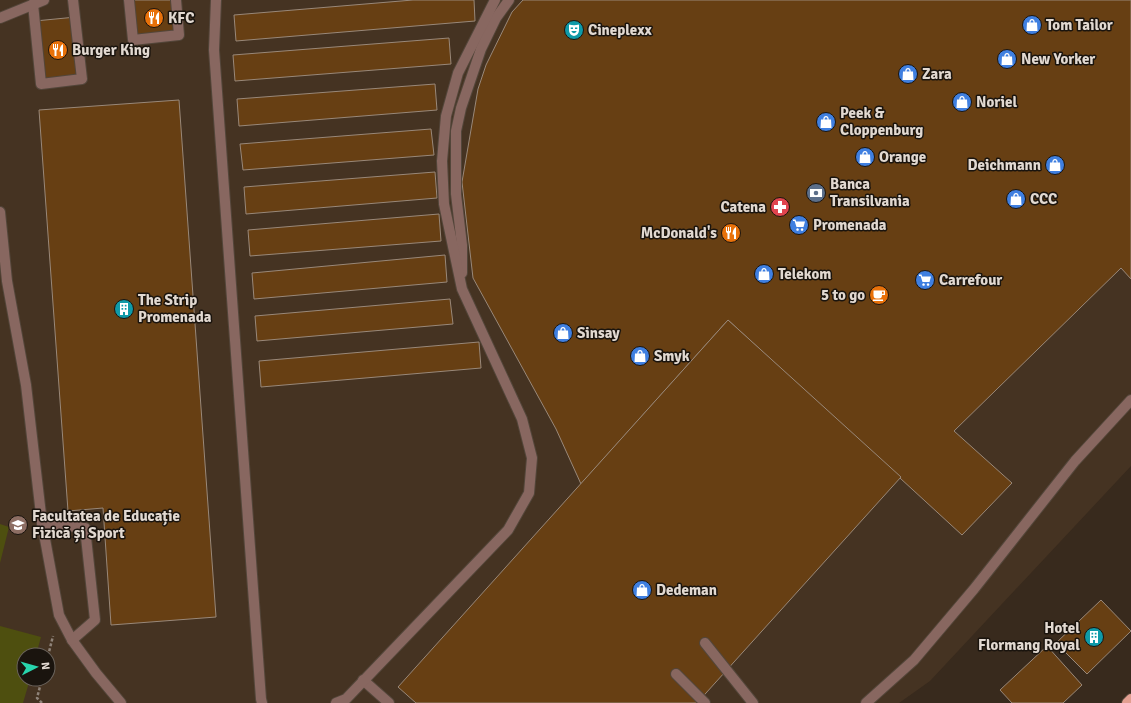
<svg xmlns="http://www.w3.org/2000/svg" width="1131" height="703" viewBox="0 0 1131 703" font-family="Signika,sans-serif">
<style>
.built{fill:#453322;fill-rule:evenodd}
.pitch{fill:#4e4f0f}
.building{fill:#673f13;stroke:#998879}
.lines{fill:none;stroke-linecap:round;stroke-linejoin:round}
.minor-casing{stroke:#53463a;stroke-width:12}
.major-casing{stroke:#53463a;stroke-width:12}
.path{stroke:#8f8379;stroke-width:2.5;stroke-dasharray:3 2;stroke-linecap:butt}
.minor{stroke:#886760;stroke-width:10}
.major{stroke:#e39f91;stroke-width:10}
.labels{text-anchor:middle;stroke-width:3;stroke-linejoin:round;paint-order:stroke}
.poi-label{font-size:15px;font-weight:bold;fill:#e2d9d1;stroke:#1a140e;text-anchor:start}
</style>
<rect width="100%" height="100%" fill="#382a1d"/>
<path class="built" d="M0 0H1131V466L930 681 899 703H0ZM24 655H48V679H24Z"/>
<g class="pitch">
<path d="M0 524 9 527 0 563Z"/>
<path d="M0 626 41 637 36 655H24V679H30L23 703H0Z"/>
</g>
<g class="building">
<path d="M129 0H176L179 35 133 40Z"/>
<path d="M413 0H474L475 21 236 41 234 15Z"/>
<path d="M523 0H1131V279L1121 268 954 431 1012 483 962 535 728 320 581 484 556 429 473 278 462 182 478 89 486 65 512 12Z"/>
<path d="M76 17 82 79 41 84 35 21Z"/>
<path d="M449 38 451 64 235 81 233 55Z"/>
<path d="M435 84 437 110 239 126 237 99Z"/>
<path d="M179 100 216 617 111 625 103 508 68 511 39 110Z"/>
<path d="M431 129 434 155 243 170 240 144Z"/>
<path d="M435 172 437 198 246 214 244 187Z"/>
<path d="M439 214 441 241 250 256 248 230Z"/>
<path d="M445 255 447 282 254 299 252 273Z"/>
<path d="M450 299 453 324 257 341 255 316Z"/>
<path d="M728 320 901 477 697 703H416L398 687Z"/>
<path d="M479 342 481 368 261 387 259 361Z"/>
<path d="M1101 600 1131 631 1087 674 1056 643Z"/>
<path d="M1047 646 1082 685 1063 703H1012L1000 690Z"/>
</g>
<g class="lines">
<defs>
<g id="minor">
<path d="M129 0 133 40 179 35 176 0"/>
<path d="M216 0 214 50 261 699 262 703"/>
<path d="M33 4 41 84 82 79 73 0"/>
<path d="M0 18 44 0"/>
<path d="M0 212 7 281 26 385 42 523 59 615 72 640 96 673 121 703"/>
<path d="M462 273V245L456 194V131L461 108 481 49 496 18 509 0"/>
<path d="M42 523 85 528 95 620 72 640"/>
<path d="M705 643 753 703"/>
<path d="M676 674 705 703"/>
<path d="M363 680 389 703"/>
<path d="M336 703 346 699 508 530 529 493 532 458 522 419 462 289 444 204 442 161 446 116 458 73 495 0"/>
<path d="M866 703 914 660 974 589 1075 461 1131 400"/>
</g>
<path id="major" d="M1127 703 1131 699"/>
</defs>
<use href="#minor" class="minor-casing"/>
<use href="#major" class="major-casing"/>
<g class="path">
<path d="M48 656 53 636"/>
<path d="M42 703 37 698 42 679"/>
</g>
<use href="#minor" class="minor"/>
<use href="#major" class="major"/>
</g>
<defs>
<symbol id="restaurant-disc" viewBox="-11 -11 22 22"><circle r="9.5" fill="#e8710a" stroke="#1a140e"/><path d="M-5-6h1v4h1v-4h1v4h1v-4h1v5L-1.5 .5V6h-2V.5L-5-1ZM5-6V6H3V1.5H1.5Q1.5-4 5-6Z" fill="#fff"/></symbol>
<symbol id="shop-disc" viewBox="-11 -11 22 22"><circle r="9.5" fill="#3f7fe0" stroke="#1a140e"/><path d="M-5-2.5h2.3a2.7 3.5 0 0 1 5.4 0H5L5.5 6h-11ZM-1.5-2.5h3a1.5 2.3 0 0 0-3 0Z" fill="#fff"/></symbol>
<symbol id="theatre-disc" viewBox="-11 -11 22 22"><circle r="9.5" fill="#0f9aa8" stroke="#1a140e"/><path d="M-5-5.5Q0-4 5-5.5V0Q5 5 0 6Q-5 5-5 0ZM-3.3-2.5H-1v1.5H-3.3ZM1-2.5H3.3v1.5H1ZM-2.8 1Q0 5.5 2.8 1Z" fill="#fff"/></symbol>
<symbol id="bank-disc" viewBox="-11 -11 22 22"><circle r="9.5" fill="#5c6f8a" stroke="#1a140e"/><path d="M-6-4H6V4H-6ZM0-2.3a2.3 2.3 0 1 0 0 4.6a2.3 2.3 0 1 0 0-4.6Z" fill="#fff"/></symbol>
<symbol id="pharmacy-disc" viewBox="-11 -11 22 22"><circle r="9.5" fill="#e0444e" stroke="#1a140e"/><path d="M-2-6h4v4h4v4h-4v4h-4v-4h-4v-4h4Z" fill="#fff"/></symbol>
<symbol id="supermarket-disc" viewBox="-11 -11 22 22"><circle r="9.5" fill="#3f7fe0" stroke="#1a140e"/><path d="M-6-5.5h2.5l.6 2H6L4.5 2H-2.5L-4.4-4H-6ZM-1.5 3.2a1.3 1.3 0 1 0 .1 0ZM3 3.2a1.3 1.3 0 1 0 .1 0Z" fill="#fff"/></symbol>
<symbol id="cafe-disc" viewBox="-11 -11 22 22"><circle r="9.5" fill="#e8710a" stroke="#1a140e"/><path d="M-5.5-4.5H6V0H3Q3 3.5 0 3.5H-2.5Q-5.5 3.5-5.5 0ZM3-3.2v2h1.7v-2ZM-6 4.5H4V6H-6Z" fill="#fff"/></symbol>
<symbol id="building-disc" viewBox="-11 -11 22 22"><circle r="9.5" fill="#0f9aa8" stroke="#1a140e"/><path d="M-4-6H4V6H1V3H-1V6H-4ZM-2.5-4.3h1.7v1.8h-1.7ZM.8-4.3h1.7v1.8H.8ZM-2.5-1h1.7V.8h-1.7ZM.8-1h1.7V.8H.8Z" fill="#fff"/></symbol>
<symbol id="university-disc" viewBox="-11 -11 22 22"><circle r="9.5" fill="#8d6e63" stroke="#1a140e"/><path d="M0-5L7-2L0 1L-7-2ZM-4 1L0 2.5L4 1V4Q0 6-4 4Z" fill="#fff"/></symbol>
</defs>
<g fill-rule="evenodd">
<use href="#restaurant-disc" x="143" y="7" width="22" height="22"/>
<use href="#shop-disc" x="1021" y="14" width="22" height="22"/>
<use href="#theatre-disc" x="563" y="19" width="22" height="22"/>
<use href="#restaurant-disc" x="47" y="39" width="22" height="22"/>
<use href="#shop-disc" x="996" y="48" width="22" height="22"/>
<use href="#shop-disc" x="897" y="63" width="22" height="22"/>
<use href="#shop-disc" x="951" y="91" width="22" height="22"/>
<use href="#shop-disc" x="815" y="111" width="22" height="22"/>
<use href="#shop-disc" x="854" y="146" width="22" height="22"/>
<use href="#shop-disc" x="1044" y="154" width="22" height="22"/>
<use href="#bank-disc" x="805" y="182" width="22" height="22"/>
<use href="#shop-disc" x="1005" y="188" width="22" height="22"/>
<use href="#pharmacy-disc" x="769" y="196" width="22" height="22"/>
<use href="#supermarket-disc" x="788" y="214" width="22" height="22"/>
<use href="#restaurant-disc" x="720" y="222" width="22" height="22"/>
<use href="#shop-disc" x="753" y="263" width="22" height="22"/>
<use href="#supermarket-disc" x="914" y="269" width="22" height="22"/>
<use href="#cafe-disc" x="868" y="284" width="22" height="22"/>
<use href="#building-disc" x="113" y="298" width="22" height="22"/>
<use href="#shop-disc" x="552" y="322" width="22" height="22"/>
<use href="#shop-disc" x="629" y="345" width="22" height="22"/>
<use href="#university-disc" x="7" y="514" width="22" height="22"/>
<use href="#shop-disc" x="631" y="579" width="22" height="22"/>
<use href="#building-disc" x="1083" y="626" width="22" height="22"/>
</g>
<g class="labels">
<g class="poi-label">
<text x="168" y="23">KFC</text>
<text x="1046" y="30">Tom Tailor</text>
<text x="588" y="35">Cineplexx</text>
<text x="72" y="55">Burger King</text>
<text x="1021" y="64">New Yorker</text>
<text x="922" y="79">Zara</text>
<text x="976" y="107">Noriel</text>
<text x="840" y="118">Peek &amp;<tspan x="840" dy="17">Cloppenburg</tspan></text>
<text x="879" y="162">Orange</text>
<text x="1041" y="170" text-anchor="end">Deichmann</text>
<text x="830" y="189">Banca<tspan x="830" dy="17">Transilvania</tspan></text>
<text x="1030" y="204">CCC</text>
<text x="766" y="212" text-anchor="end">Catena</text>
<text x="813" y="230">Promenada</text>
<text x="717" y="238" text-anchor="end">McDonald's</text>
<text x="778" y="279">Telekom</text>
<text x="939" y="285">Carrefour</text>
<text x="865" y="300" text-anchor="end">5 to go</text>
<text x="138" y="305">The Strip<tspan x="138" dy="17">Promenada</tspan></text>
<text x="577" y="338">Sinsay</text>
<text x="654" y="361">Smyk</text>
<text x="32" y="521">Facultatea de Educație<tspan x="32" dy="17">Fizică și Sport</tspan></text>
<text x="656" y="595">Dedeman</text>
<text x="1080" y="633" text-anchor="end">Hotel<tspan x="1080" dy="17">Flormang Royal</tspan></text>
</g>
</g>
<g transform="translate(36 667) rotate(84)"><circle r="19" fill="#1a140e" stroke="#6a635c"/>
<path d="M0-3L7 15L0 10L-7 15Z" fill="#28d5ad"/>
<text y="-6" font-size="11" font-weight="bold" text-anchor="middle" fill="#e2d9d1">N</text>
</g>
</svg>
